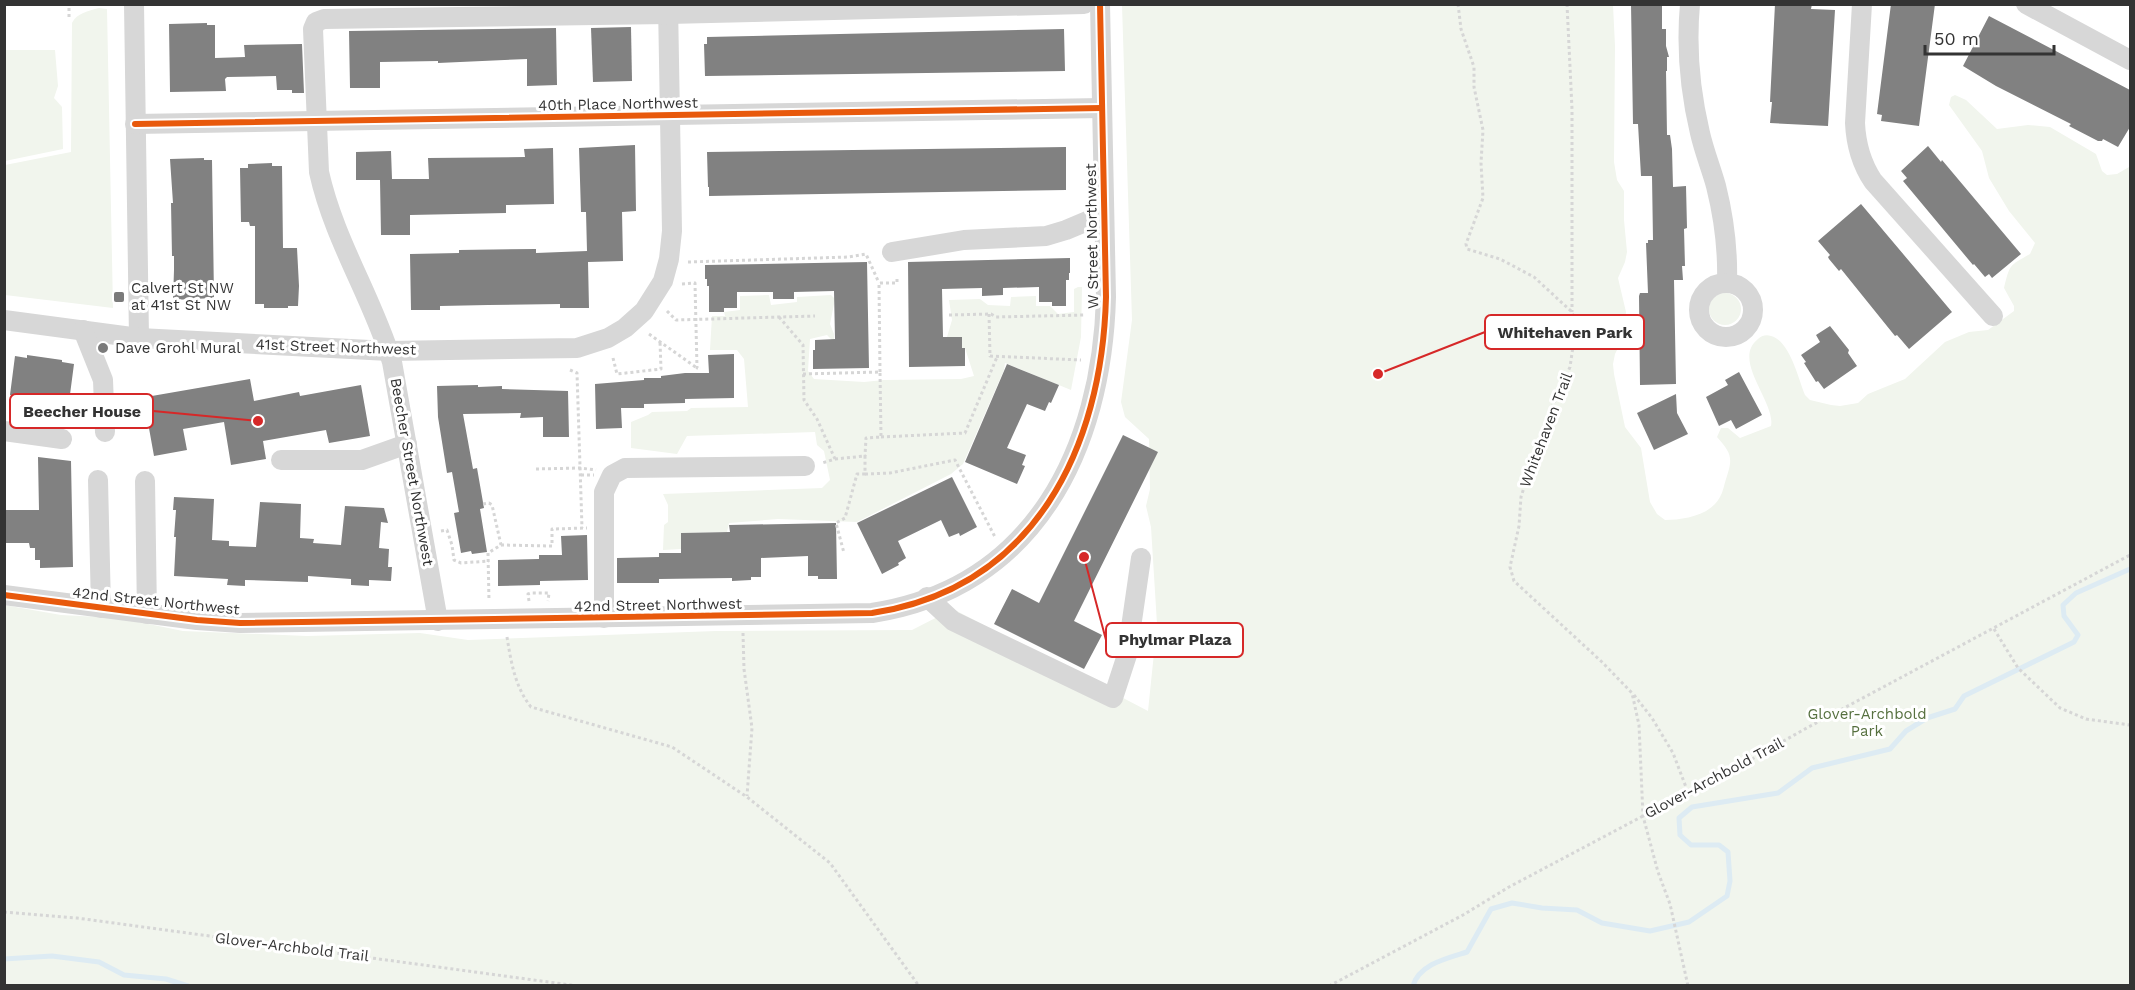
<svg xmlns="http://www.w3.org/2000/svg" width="2135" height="990" viewBox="0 0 2135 990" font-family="'Work Sans',sans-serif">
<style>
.green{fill:#f1f5ed}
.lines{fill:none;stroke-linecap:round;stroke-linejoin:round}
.stream{stroke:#ddebf3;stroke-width:5}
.building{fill:#818181}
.path{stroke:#d6d6d6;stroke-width:3;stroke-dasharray:3 3;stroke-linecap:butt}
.minor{stroke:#d7d7d7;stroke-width:20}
.cycleway-casing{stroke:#fff;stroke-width:10}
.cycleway{stroke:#e8590c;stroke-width:6}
.poi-dot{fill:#7a7a7a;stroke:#fff;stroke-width:2}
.labels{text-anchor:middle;stroke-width:6;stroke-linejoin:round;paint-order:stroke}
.street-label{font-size:15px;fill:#333;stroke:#fff}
.poi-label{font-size:15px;fill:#333;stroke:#fff;text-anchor:start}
.park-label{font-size:15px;fill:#56703f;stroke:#fff}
.leader{fill:none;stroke:#d62828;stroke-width:2}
.callout-dot{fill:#d62828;stroke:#fff;stroke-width:2}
.callout{fill:#fff;stroke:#d62828;stroke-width:2}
.callout-label{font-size:16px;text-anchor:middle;font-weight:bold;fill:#333}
</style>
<rect width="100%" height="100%" fill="#fff"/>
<g class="green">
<path d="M1122 5H1613L1615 46 1614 162 1617 180 1624 191V220L1627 252 1625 262 1618 278 1626 312 1623 338 1615 354 1613 364 1614 374 1625 427 1641 448 1650 502 1657 514 1665 520C1684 520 1711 515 1720 497 1723 492 1724 485 1726 479 1733 458 1732 454 1717 437L1721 428H1728L1740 438 1771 426C1776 402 1731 360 1758 339 1761 336 1766 334 1771 336 1790 341 1798 378 1805 395L1810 400 1831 405 1840 406 1858 403 1868 394 1905 379 1945 342 1969 332 1988 330 2014 311V306L2004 288C2010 264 2009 266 2030 254L2035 243 2009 211 1989 178 1982 151 1949 105 1951 97 1955 95 1966 100 1997 129 2028 125 2050 127 2096 154 2102 171 2107 175 2117 174 2129 167 2130 160V985H5L4 605 61 615 119 618 183 631 307 636 420 633 468 640 716 631 912 630 953 609 1148 711 1157 624 1151 527 1146 506 1150 489 1149 439 1125 417 1121 402 1132 320Z"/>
<path d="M99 8 107 9 113 308 5 295V165L71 152 72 23C77 13 88 11 99 8Z"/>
<path d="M5 50H55L58 86 54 98 62 107 63 149 5 161Z"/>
<path d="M1078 287H1082L1081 337 1071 390 1005 363 1004 370 963 464 951 474 857 522 778 519 729 523 727 532 681 533V549L663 550 664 525 668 522V505L663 494 822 488 830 480 824 451 817 445 815 432 687 436 677 454 631 448V422L648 415 652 412 687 411 691 408 748 407 744 359 737 350H710L712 316H725L724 312 740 310V296L769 295 771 305 797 302V297L831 295 835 299 830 324 834 334V342L827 335 810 339 808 371 814 379 864 382 884 380 961 379 974 376 965 348H962V337H947L952 320 949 300 980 299 988 305 1010 306 1011 297 1036 296V306H1050L1058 314 1074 312V289Z"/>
<circle cx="1725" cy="309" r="16"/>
</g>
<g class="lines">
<g class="stream">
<path d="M4 959 52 956 99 962 124 975 166 979 188 986"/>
<path d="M1413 986C1419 964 1448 958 1467 952L1491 909 1512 903 1542 908 1577 910 1602 923 1650 931 1689 922 1727 896 1730 881 1728 852 1719 845H1691L1680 835 1679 818 1692 807 1778 793 1812 768 1890 749 1906 731 1927 718 1955 709 1964 696 2074 642 2078 635 2064 616 2063 605 2076 593 2130 569"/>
</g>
</g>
<g class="building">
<path d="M1631 4H1662V29H1666V46L1669 57H1667V71H1666L1667 135H1670L1672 149 1673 187 1686 186 1687 228 1684 229 1685 266H1682L1683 280H1674L1676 384 1640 385 1639 296 1640 293H1648L1646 243H1648V240H1653L1652 176H1641L1638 124H1633Z"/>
<path d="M1775 4H1812L1811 9 1835 10 1828 126 1770 123 1772 102H1770Z"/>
<path d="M1891 4H1935L1919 126 1881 121 1882 115 1877 114Z"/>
<path d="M1989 16 2130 90V127L2118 147 2103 139 2102 141H2098L2069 126 2071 124 1996 86 1963 66Z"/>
<path d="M207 23V25H215V58L245 57 244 45 302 44 304 93H292V90H277L276 76 227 77 225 79 226 91 170 92 169 24Z"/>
<path d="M631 27 632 81 593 82 591 28Z"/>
<path d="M556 28 557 85 527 86V59L438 63V61L380 62V88H350L349 31Z"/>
<path d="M1064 29 1065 71 705 76 704 44H707V37Z"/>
<path d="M635 145 636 211 622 212 623 261 588 262 589 308H560V304L488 305 440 306V310H411L410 254 459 253V250L536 249V253L587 251 586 212H581L579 148Z"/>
<path d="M1928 146 1941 162 1942 160 2021 254 1992 278 1989 274 1985 277 1974 264 1973 265 1903 181 1907 178 1901 171Z"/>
<path d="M1066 147V190L709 196V187H708L707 152Z"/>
<path d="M553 148 554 204 506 205V213L410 215V235H381L380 180H356V152L391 151 392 179H429L428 158 525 157 524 149Z"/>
<path d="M204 158V160H212L214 298 173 300 174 270V256H172L171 203H173L170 159Z"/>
<path d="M272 163V166H282L283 248H297L299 286 298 306H288V308H264V304H255V226H250L249 222H241L240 168H248V164Z"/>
<path d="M1861 204 1952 312 1909 349 1897 335 1895 336 1841 269 1839 271 1829 259 1828 257 1830 255 1818 241Z"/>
<path d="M1070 258V273H1069V280H1066V306H1052V302H1039V287L1003 288V295L982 296V288L942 289 943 337H962V348H965V366L909 367 908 262Z"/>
<path d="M867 262 869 368 813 369V350H815V340L835 339 834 291 794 292V299H773V292H737V308H724V312H709V286H707V279H705V265Z"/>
<path d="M1830 326 1849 350 1848 353 1857 366 1824 389 1818 381 1816 382 1804 363 1806 362 1801 355 1820 342 1816 335Z"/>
<path d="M734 354V398L685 399V403L644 404V408H621L622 428 596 429 595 384 644 380V378H661V376L685 373H709L708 355Z"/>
<path d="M27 355 62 360V362L74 364 69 402 10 395 15 356 27 358Z"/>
<path d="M1007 364 1059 385 1051 403 1049 402 1045 411 1027 404 1007 448 1026 455 1022 465 1025 466 1017 484 965 462Z"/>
<path d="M1739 372 1762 415 1736 429 1731 420 1719 426 1706 397 1728 385 1725 380Z"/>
<path d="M250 379 254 401 299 392 300 396 361 385 370 436 329 443 326 430 263 441 266 459 231 465 224 422 183 429 187 450 154 456 145 406H148L146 397Z"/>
<path d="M478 385V387L502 386V389L568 391 569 437H543V417L520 418 521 413 463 414 473 469 477 468 484 508 480 509 487 552 472 554 471 551 461 553 454 513 459 512 452 472 447 473 438 417 437 386Z"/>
<path d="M1676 394 1677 413 1688 434 1654 450 1637 413Z"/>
<path d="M1123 435 1158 452 1074 621 1102 635 1084 669 994 624 1012 589 1039 603Z"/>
<path d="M38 457 71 461 73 567 40 568V560H35V548H30L29 543H4V510H39Z"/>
<path d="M952 477 977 527 960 536 959 533 949 537 941 520 898 541 906 558 898 563 899 565 882 574 857 523Z"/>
<path d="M174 497 214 499 212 540 229 541V546L256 547 260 502 301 504 300 538 314 539 313 543 341 545 345 506 384 508 388 523 381 522 379 548 389 549 388 567H392L391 581 369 580V586L351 585V579L308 576V582L245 580V586L227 585 228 579 174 576 176 537H174L176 510H173Z"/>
<path d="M836 523 837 579H818V576H808V556L761 558V577H751V580L732 581V578L659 579V583H617V558L659 557V553H681V533L730 532 729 525Z"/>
<path d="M587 535 588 580 540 581V585L498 586V560L539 559V555H562L561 536Z"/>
</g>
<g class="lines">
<g class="path">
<path d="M1458 4 1461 29 1474 67V87L1483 130 1481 163 1483 198 1466 244 1467 249 1500 259 1534 277 1572 312 1576 326 1570 367 1544 425 1521 497 1519 526 1510 567 1514 581 1602 662 1632 693 1639 725 1643 816 1658 872 1670 904 1688 986"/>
<path d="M1567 4 1572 109V312"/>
<path d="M69 17V4"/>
<path d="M688 262 848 257 866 254 879 283"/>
<path d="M682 284 695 283 697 368H701"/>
<path d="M667 311 676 320 815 316"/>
<path d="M989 314 990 356 1081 360"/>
<path d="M949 315 991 314 996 317 1085 315"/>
<path d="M779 317 803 345 804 400 817 419 835 459 822 463"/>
<path d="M649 334 697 368"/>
<path d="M613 358 617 374 661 369 660 342"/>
<path d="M570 370 577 373 582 528"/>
<path d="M880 372 879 283H897V278"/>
<path d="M803 374 880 372 881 437 866 438 865 456"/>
<path d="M881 437 965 433 997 357"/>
<path d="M835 459 865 456V474H857L845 518 836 523 844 553"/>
<path d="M536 469 580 468 596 470"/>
<path d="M865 474 890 473 955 460 995 537"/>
<path d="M581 475H594"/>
<path d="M483 504 489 503 492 505 501 545 488 553 489 601"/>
<path d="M441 531 447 530 452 545 454 560 461 563 489 561"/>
<path d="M501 545 552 546V529L587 528"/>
<path d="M529 601 528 594 531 593H549L548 601"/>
<path d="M1994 629 2018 668 2060 708 2086 719 2130 725"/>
<path d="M743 633 744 669 752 728 747 796"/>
<path d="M507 637C511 662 515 687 531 707L672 747 747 797 830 863 919 986"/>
<path d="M1634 695 1652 718 1673 753 1689 795"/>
<path d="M4 912 77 918 578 986"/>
<path d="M1329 986 1463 915 1509 887 1643 816 1689 795 1803 730 2130 555"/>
</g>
<g class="minor">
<path d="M134 4 139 338"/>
<path d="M1690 4C1686 48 1690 91 1700 133 1704 151 1711 168 1716 186 1724 218 1728 250 1727 283"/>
<path d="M1862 4 1855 123C1856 145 1861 163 1873 181L1993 316"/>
<path d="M2026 4 2130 60"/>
<path d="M135 124 1101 108"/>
<path d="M892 252 964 240 1046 236 1066 230 1104 214"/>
<circle cx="1726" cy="310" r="27"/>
<path d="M4 320 139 338 389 351 577 348 608 338 625 328 644 311 663 281 669 259 672 231 668 4"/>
<path d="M83 330 103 380 105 432"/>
<path d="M4 431 62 439"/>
<path d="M281 460H362L407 444"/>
<path d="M98 480 101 608"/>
<path d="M145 481 147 614"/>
<path d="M4 595 197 620 240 623 872 613C1035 588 1102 448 1106 297L1100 4"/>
<path d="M927 597 953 621 1113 698 1127 655 1141 558"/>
<path d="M604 618V492L612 475 625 468 805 466"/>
<path d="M438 621 392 362C372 297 334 240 319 172L313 29 316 22 324 19 668 14 1084 4"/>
</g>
<defs>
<g id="cycleway">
<path d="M135 124 1101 108"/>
<path d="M4 595 197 620 240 623 872 613C1035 588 1102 448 1106 297L1100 4"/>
</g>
</defs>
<use href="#cycleway" class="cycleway-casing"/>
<use href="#cycleway" class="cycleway"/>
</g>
<g class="poi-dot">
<rect x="113" y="291" width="12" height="12" rx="3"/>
<circle cx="103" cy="348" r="6"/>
</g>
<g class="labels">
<g class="street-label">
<text transform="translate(618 104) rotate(-1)" y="5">40th Place Northwest</text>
<text transform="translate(1092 236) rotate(-91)" y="5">W Street Northwest</text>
<text transform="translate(336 347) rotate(2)" y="5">41st Street Northwest</text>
<text transform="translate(1546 430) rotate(-69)" y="5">Whitehaven Trail</text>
<text transform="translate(412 472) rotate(80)" y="5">Beecher Street Northwest</text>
<text transform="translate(156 601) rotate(6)" y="5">42nd Street Northwest</text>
<text transform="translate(658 605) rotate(-1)" y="5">42nd Street Northwest</text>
<text transform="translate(1714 778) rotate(-28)" y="5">Glover-Archbold Trail</text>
<text transform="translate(292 947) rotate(7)" y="5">Glover-Archbold Trail</text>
</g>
<g class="poi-label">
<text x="131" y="293">Calvert St NW<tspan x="131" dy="17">at 41st St NW</tspan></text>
<text x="115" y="353">Dave Grohl Mural</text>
</g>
<g class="park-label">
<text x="1867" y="719">Glover-Archbold<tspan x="1867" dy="17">Park</tspan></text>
</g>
</g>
<path class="leader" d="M1378 374L1485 332M258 421L153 411M1084 557L1106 640"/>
<g class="callout-dot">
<circle cx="1378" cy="374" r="6"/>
<circle cx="258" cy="421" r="6"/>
<circle cx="1084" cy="557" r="6"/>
</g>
<g class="callout">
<rect x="1485" y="315" width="159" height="34" rx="6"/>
<rect x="10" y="394" width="143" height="34" rx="6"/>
<rect x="1106" y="623" width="137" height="34" rx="6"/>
</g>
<g class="callout-label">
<text x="1565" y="338">Whitehaven Park</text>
<text x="82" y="417">Beecher House</text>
<text x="1175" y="645">Phylmar Plaza</text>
</g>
<rect width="2135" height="990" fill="none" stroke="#333333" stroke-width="12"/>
<path d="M1925 45v9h129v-9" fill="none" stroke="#333333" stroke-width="3"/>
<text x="1934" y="45" font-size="18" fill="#333333" stroke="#ffffff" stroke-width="4.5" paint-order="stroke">50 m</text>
</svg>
